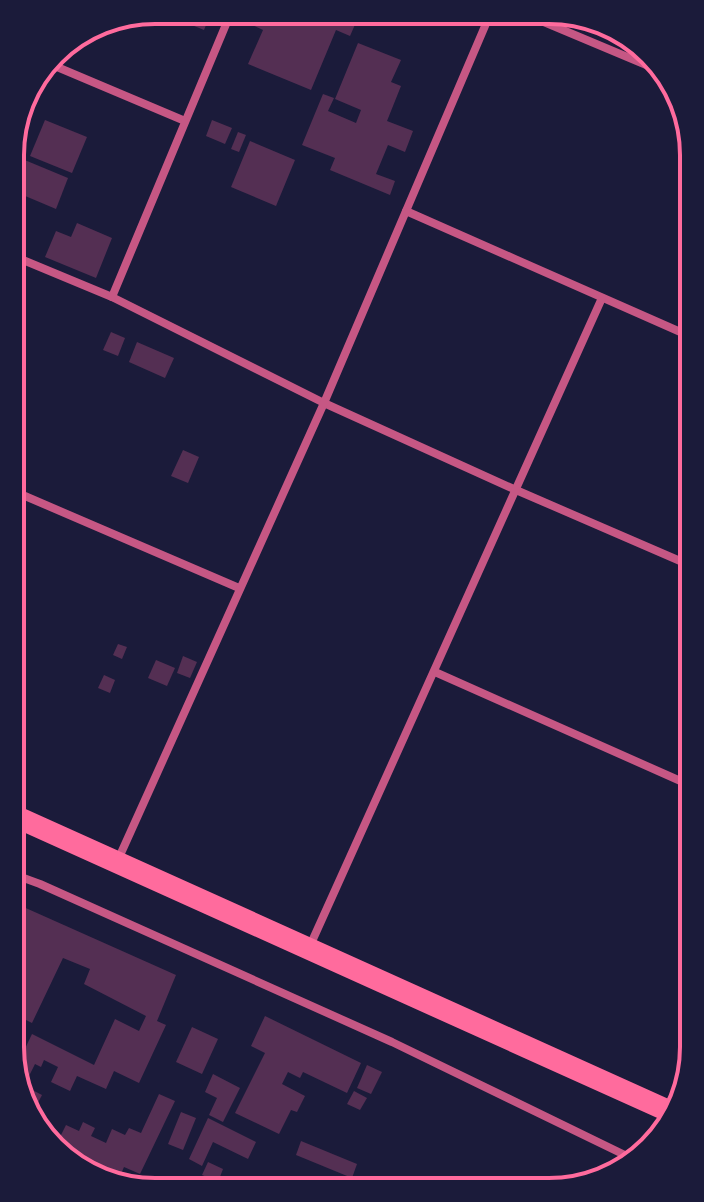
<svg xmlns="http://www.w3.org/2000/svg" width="704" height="1202" viewBox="0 0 704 1202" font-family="'Roboto Serif',serif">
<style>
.building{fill:#542f53}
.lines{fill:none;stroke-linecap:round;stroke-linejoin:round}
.minor{stroke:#c65784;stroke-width:8}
.trunk{stroke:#ff6b9d;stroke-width:22}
.rim{fill:none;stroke:#ff6b9d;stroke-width:4}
</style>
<rect width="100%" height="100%" fill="#1b1b3a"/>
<g class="building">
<path d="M155 10H212L204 30Z"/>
<path d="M256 11H361L350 36 336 30 311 90 248 64 263 30 250 24Z"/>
<path d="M358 43 401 60 391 82 401 86 387 121 413 131 405 152 388 145 376 174 395 181 390 195 330 170 335 158 302 145 323 94 334 98 328 111 356 123 361 110 335 99Z"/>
<path d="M45 120 87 137 72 173 30 156Z"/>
<path d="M212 120 232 128 225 144 206 136Z"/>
<path d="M238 132 246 135 239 152 231 149Z"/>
<path d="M250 141 295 160 276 206 231 187Z"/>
<path d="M15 156 68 178 56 209 11 190V166Z"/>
<path d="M77 223 112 238 96 278 45 257 56 231 71 237Z"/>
<path d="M111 332 125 338 118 356 103 350Z"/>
<path d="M137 342 174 358 165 378 129 362Z"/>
<path d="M183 450 199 457 188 483 171 476Z"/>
<path d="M118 644 127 647 122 659 113 655Z"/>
<path d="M183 656 197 662 190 678 177 673Z"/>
<path d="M156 660 175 668 167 686 148 678Z"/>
<path d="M104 675 115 680 110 693 98 688Z"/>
<path d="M10 901 176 975 157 1021 166 1025 139 1083 114 1071 106 1089 77 1076 70 1091 51 1082 58 1067 44 1060 41 1067 35 1064 28 1078 18 1073 16 1078 12 1055 20 1059 32 1034 94 1065 115 1019 139 1031 146 1016 84 984 90 969 63 958 32 1023 10 1012Z"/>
<path d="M265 1016 361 1063 347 1093 303 1072 300 1078 288 1072 282 1084 305 1096 297 1112 291 1110 279 1134 235 1113 265 1053 251 1046Z"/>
<path d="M192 1027 218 1039 202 1074 176 1062Z"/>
<path d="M367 1065 382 1072 371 1094 357 1088Z"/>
<path d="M213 1074 240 1088 223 1122 209 1115 217 1098 205 1092Z"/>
<path d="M17 1082 42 1095 31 1116 21 1102Z"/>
<path d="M354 1091 367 1098 360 1110 347 1104Z"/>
<path d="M159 1094 175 1101 140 1174 124 1167 117 1183 66 1162 55 1147 66 1125 79 1131 83 1122 95 1128 91 1136 106 1143 112 1129 125 1135 129 1128 141 1133Z"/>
<path d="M181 1112 196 1118 183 1150 168 1144Z"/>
<path d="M208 1118 256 1142 248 1159 213 1142 202 1166 189 1159Z"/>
<path d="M301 1141 357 1164 352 1178 296 1155Z"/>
<path d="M208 1162 223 1169 218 1182 202 1175Z"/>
</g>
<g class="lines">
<g class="minor">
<path d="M520 12 663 72"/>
<path d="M50 64 185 121"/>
<path d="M406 211 694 338"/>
<path d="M11 255 112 297 324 403 516 490 694 567"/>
<path d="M112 297 232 10"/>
<path d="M11 490 239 588"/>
<path d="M435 672 694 787"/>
<path d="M117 862 324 403 491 12"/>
<path d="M10 873 40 884 392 1042 633 1159"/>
<path d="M309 948 602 298"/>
</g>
<path class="trunk" d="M10 814 673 1113"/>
</g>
<path d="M0 0H704V1202H0ZM155 24H549A131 131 0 0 1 680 155V1047A131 131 0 0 1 549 1178H155A131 131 0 0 1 24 1047V155A131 131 0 0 1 155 24Z" fill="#1b1b3a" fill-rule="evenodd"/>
<path class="rim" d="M155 24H549A131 131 0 0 1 680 155V1047A131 131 0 0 1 549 1178H155A131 131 0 0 1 24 1047V155A131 131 0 0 1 155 24Z"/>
</svg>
